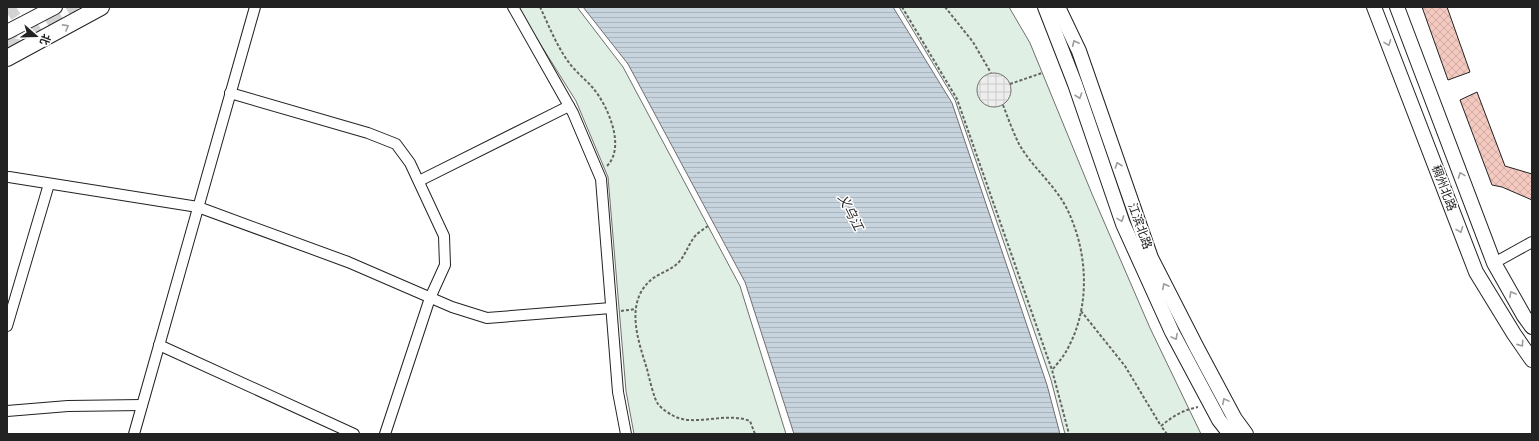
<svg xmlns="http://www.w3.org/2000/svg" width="1539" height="441" viewBox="0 0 1539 441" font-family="'Nunito Sans','Noto Sans SC',sans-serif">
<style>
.green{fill:#e0efe3;stroke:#6f6f6f}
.plaza{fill:url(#plaza-grid);stroke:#6f6f6f}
.water{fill:url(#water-rules);stroke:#6f6f6f}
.building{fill:url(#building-cross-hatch);stroke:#222}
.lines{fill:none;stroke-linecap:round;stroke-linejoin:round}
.trunk-tunnel{stroke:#d3d3d3;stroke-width:16;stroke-dasharray:16 8;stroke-linecap:butt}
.minor-casing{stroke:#222;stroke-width:12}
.secondary-casing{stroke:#222;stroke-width:16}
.trunk-casing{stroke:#222;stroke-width:18}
.path{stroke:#646464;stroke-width:2;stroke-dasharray:3 2;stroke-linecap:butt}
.minor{stroke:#fff;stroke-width:10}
.secondary{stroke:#fff;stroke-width:14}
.trunk{stroke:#fff;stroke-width:16}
.oneway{stroke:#9c9c9c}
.labels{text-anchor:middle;stroke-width:3;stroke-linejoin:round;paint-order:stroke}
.street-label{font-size:12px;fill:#222;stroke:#fff}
.water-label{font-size:13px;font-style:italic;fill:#222;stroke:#fff}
</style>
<defs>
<pattern id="plaza-grid" width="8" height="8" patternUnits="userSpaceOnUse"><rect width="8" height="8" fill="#ededed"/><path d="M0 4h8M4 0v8" fill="none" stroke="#cbcbcb"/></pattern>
<pattern id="water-rules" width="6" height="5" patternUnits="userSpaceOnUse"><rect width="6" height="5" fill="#c7d3dd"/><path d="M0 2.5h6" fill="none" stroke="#abb5bd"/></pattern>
<pattern id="building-cross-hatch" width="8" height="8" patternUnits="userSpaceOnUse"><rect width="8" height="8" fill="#f3c9c0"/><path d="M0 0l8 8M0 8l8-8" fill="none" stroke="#d0aca5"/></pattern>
</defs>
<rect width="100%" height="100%" fill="#fff"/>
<g class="green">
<path d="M517 7H577L623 67 740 286 786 434H634L626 391 608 177 576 101Z"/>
<path d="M899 7H1009L1030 43 1092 194 1150 328 1201 434H1065L1051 380 955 100Z"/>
</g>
<circle class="plaza" cx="994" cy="90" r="17"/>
<path class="water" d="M583 7H893L952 103 1047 385 1060 434H794L745 282 628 64Z"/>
<g class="building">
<path d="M1422 7H1447L1470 72 1448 80Z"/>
<path d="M1477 92 1505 166 1532 174V200L1502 187 1492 185 1460 100Z"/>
</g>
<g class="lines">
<g class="trunk-tunnel">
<path d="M7 13 16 7"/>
<path d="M7 50 77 7"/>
</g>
<defs>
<g id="minor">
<path d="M513 7 573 113 601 179 618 392 626 434"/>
<path d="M230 93 368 133 396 144 410 163 444 236 445 265 430 298 385 434"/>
<path d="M9 177 198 207 348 262 452 307 487 318 611 308"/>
<path d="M419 181 569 106"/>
<path d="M1494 263 1532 242"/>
<path d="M7 326 49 184"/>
<path d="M159 345 354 434"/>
<path d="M7 411 68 406 142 405"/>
<path d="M134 434 255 7"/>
</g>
<g id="secondary">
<path d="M1045 7 1075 84 1123 224 1172 332 1219 420 1230 434"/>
<path d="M1058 7 1079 51 1151 258 1197 348 1235 419 1246 434"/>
<path d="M1374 7 1476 272 1514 334 1532 360"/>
<path d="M1397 7 1494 263 1524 316 1532 327"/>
<path d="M7 32 55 7"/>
</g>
<path id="trunk" d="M7 58 101 7"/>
</defs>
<use href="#minor" class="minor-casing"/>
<use href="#secondary" class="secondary-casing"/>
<use href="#trunk" class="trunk-casing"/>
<g class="path">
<path d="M540 7C549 26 557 47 570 64 577 73 586 80 593 88 608 106 626 147 607 166"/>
<path d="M902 7 957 99 1052 370 1069 434"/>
<path d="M945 7 973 42 991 73"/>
<path d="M1010 84 1042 73"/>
<path d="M1003 105C1008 118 1013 132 1019 144 1032 167 1054 184 1066 207 1088 250 1091 305 1068 348 1064 356 1058 363 1052 370"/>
<path d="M708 226C704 229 699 232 696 235 688 244 686 255 678 263 671 270 660 273 652 279 624 302 638 340 647 369 649 377 654 399 658 404 661 408 668 413 672 415 693 428 725 411 750 421L755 434"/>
<path d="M621 311 636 309"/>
<path d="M1081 311 1125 366 1161 426"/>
<path d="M1167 434 1161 426C1173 416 1183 410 1198 407"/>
</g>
<use href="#minor" class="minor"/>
<use href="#secondary" class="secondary"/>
<use href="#trunk" class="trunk"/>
</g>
<defs><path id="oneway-chevron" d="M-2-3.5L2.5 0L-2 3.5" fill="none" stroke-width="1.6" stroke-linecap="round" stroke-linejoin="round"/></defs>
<g class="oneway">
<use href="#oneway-chevron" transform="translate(66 27) rotate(-29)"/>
<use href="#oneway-chevron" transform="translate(1075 43) rotate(-115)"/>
<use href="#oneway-chevron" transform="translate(1388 43) rotate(69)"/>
<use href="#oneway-chevron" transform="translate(1079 96) rotate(71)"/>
<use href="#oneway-chevron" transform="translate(1118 165) rotate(-109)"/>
<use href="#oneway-chevron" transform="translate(1461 175) rotate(-111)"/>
<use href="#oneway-chevron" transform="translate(1121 219) rotate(70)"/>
<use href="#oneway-chevron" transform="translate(1460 230) rotate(69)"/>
<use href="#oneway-chevron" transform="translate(1165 286) rotate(-117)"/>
<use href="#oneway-chevron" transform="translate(1512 294) rotate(-119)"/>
<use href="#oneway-chevron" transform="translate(1175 337) rotate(62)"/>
<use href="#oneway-chevron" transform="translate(1521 344) rotate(55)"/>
<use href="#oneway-chevron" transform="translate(1225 401) rotate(-118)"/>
</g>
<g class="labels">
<g class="street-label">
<text transform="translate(1444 188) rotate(69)" y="4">稠州北路</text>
<text transform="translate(1140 226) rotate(70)" y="4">江滨北路</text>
</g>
<g class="water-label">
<text transform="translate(851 212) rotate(63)" y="5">义乌江</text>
</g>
</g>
<rect width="1539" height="441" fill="none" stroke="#222222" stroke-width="16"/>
<g transform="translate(36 36) rotate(110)" stroke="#ffffff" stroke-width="3" paint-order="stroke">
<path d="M0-3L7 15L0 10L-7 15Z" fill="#222222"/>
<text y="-6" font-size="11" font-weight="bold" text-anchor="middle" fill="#222222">北</text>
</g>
</svg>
